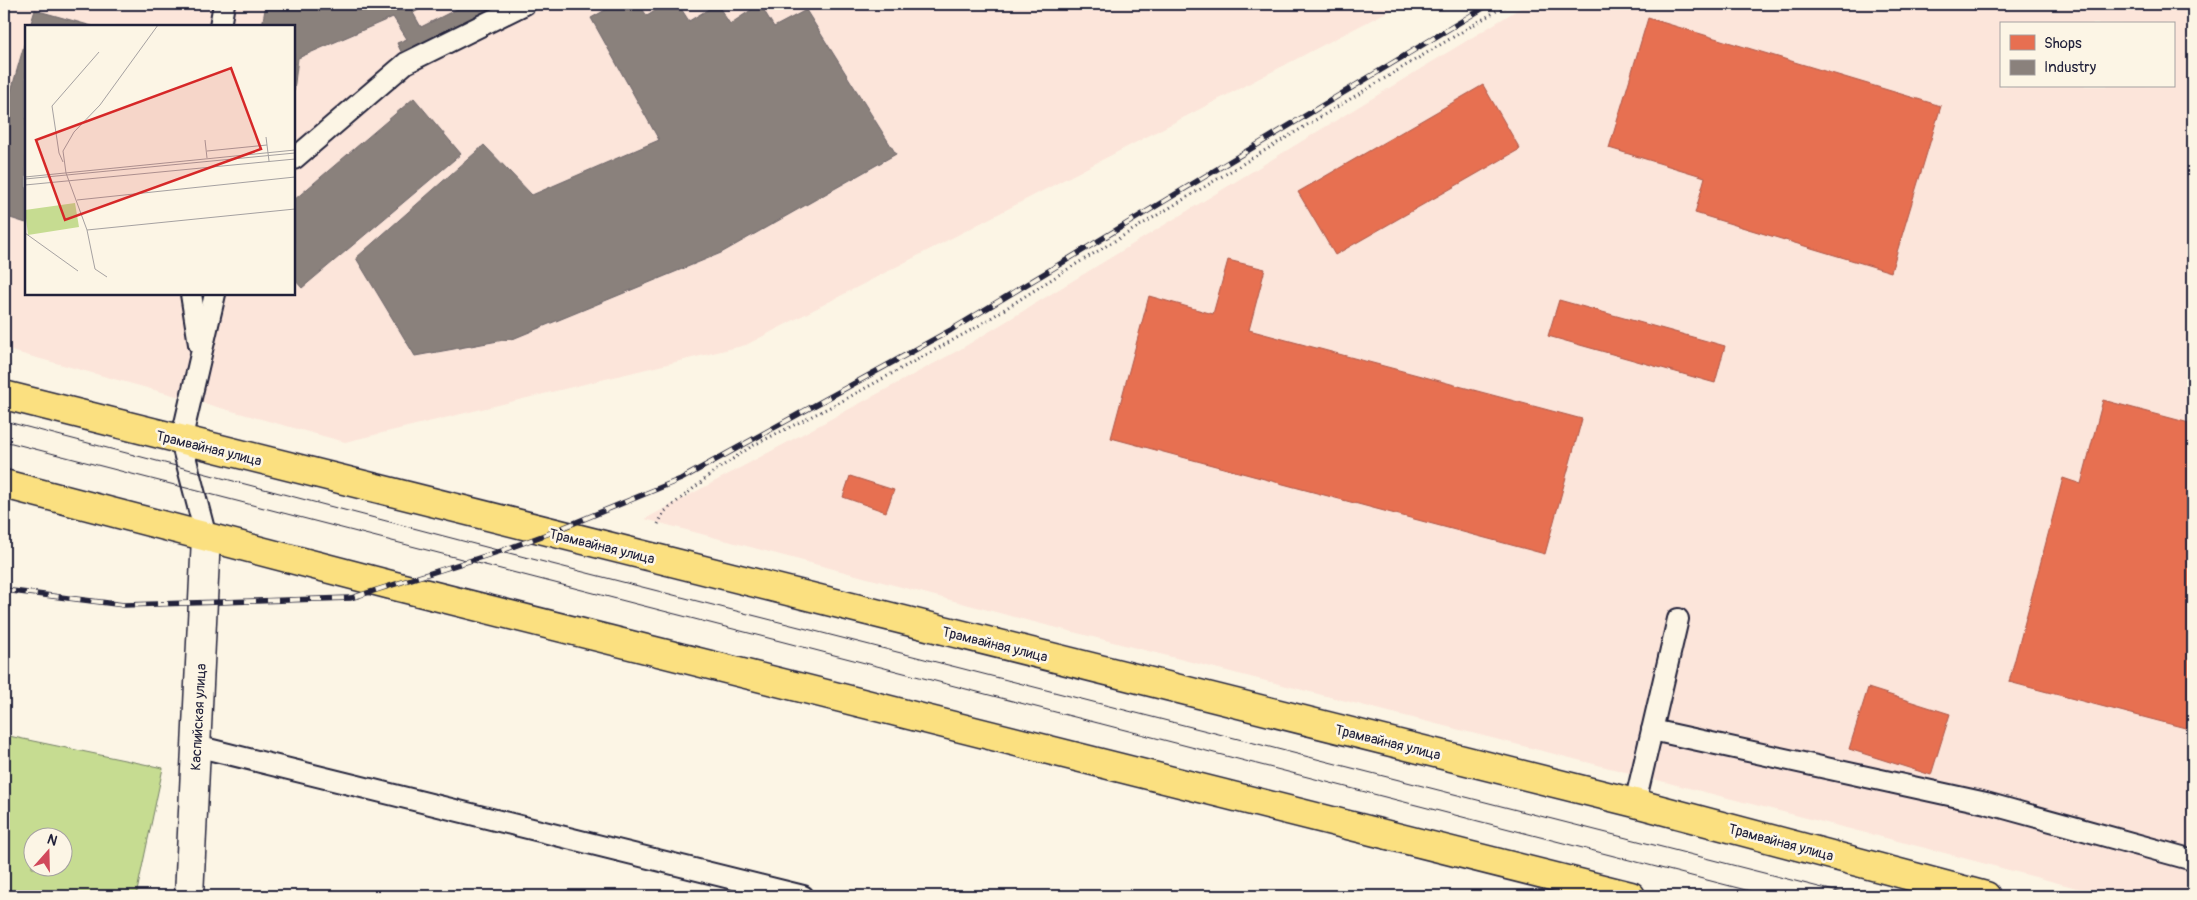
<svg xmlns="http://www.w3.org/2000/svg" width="2197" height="900" viewBox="0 0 2197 900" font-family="Pangolin,sans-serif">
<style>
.built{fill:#fce5da;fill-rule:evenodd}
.green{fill:#c6dc91;stroke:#747f66;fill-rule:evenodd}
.shops{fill:#e76f51;stroke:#ac584a}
.industry{fill:#8a817c;stroke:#6b6468}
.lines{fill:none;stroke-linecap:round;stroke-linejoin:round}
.service-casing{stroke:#22223b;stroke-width:24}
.minor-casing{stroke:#22223b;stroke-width:31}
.primary-casing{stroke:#22223b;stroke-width:31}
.path{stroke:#22223b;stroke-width:3;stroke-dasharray:1 4;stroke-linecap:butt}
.service{stroke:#fcf5e5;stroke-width:20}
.minor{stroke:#fcf5e5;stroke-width:28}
.primary{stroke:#fbe080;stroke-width:28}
.tram{stroke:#22223b;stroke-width:1}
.rail-casing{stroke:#22223b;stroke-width:5.5}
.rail{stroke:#fcf5e5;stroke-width:4;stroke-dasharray:11;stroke-linecap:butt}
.labels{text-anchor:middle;stroke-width:5;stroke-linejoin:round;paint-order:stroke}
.street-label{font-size:14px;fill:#22223b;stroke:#fcf5e5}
.inset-road{fill:none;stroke:#a5a1a1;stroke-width:1}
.view{fill:#d62828;fill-opacity:0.15;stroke:#d62828;stroke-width:2.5}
.inset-edge{fill:none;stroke:#22223b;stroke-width:2.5}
</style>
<rect width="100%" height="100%" fill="#fcf5e5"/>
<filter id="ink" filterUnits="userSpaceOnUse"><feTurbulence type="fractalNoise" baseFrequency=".02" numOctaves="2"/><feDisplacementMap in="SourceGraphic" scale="10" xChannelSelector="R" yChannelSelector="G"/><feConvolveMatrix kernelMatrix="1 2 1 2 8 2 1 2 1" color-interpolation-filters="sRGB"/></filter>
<g filter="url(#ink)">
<g class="built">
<path d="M4 4H1402L746 345 345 442 4 349ZM26 26H294V294H26Z"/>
<path d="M1527 4H2193V896H2107L1937 851 1022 619 645 519 959 350ZM2001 24H2173V86H2001Z"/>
</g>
<path class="green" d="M4 735 163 768 136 896H4ZM32 838H62V868H32Z"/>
<g class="shops">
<path d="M1648 18 1941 106 1891 272 1695 213 1705 177 1609 148Z"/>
<path d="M1483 85 1520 149 1335 255 1298 192Z"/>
<path d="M1228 260 1265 269 1249 330 1582 419 1545 554 1111 438 1149 296 1213 314Z"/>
<path d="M1559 300 1725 346 1715 383 1548 336Z"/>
<path d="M2103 400 2193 424V730L2009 682 2063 478 2081 484Z"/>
<path d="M850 476 894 490 886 512 843 497Z"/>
<path d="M1868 688 1950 714 1931 775 1849 749Z"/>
</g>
<g class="industry">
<path d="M266 4H408L421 27 467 4H522L404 58 397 43 407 39 393 17 298 58 294 91V26H262Z"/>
<path d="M408 4H430L413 13Z"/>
<path d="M616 4H639L647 16 666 4H678L689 21 717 4 730 24 760 4 774 27 806 10 896 154 721 253 515 338 415 356 356 258 484 145 532 195 659 140 591 18Z"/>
<path d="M35 10 92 26H30Z"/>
<path d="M26 38V223L4 216V116Z"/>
<path d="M414 98 461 154 302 288 294 279V200Z"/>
</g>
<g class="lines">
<defs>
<g id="service">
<path d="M220 26 224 4"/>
<path d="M294 159 406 63 525 4"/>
<path d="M191 294 199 344"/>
<path d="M206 537 181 441 215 294"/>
<path d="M1652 730 1986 803 2193 860"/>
<path d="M196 746 803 896"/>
<path d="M1635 803 1678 619"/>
</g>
<path id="minor" d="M189 896 206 537"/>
<g id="primary">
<path d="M4 395 1635 803 1986 896"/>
<path d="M4 484 391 585 1631 896"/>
</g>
</defs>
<use href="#service" class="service-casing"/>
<use href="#minor" class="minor-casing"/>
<use href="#primary" class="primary-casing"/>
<path class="path" d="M658 524 664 512 715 471 752 446 842 401 975 328 1063 272 1508 4"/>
<use href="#service" class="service"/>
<use href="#minor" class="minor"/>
<use href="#primary" class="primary"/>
<g class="tram">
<path d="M4 421 501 551 1854 896"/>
<path d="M4 441 1769 896"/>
</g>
<defs>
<path id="rail" d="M4 590 124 605 351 598 501 551 550 533 681 479 951 330 1490 4"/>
</defs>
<use href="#rail" class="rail-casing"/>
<use href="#rail" class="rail"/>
</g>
</g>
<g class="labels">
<g class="street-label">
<text transform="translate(209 448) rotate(14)" y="5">Трамвайная улица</text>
<text transform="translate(602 546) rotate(14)" y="5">Трамвайная улица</text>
<text transform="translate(995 644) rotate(14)" y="5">Трамвайная улица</text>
<text transform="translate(198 717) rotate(-87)" y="5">Каспийская улица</text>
<text transform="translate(1388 742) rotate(14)" y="5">Трамвайная улица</text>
<text transform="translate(1781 842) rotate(15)" y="5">Трамвайная улица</text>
</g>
</g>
<g transform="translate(25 25)">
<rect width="270" height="270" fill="#fcf5e5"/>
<path d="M50 178 54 202 3 210 0 185Z" fill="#c6dc91"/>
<path class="inset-road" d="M133 0 75 80 49 107 38 126 41 148 62 205 270 184M241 112 244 136M180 115 182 133M182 126 242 120M38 137 34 128 27 81 74 27M0 152 270 125M0 154 270 128M0 160 270 134M52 175 270 152M62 205 70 244 82 252M0 208 53 246"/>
<path class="view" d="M206 43 236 124 40 195 11 115Z"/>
<rect width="270" height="270" class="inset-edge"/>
</g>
<rect width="2197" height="900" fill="none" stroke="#fcf5e5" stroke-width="20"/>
<rect x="10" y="10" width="2177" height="880" fill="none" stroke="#22223b" stroke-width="2" filter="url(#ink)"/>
<rect x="2000" y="22" width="175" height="65" fill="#fcf5e5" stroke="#a5a1a1"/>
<rect x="2010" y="35" width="25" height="15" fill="#e76f51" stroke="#a5a1a1"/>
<text x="2044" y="48" font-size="15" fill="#22223b">Shops</text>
<rect x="2010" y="60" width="25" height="15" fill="#8a817c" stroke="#a5a1a1"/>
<text x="2044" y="72" font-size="15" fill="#22223b">Industry</text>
<g transform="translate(48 852) rotate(20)"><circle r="24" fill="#fcf5e5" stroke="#a5a1a1"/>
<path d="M0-4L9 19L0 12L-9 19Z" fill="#d1495b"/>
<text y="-8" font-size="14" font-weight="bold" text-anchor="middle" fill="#22223b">N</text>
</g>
</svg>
